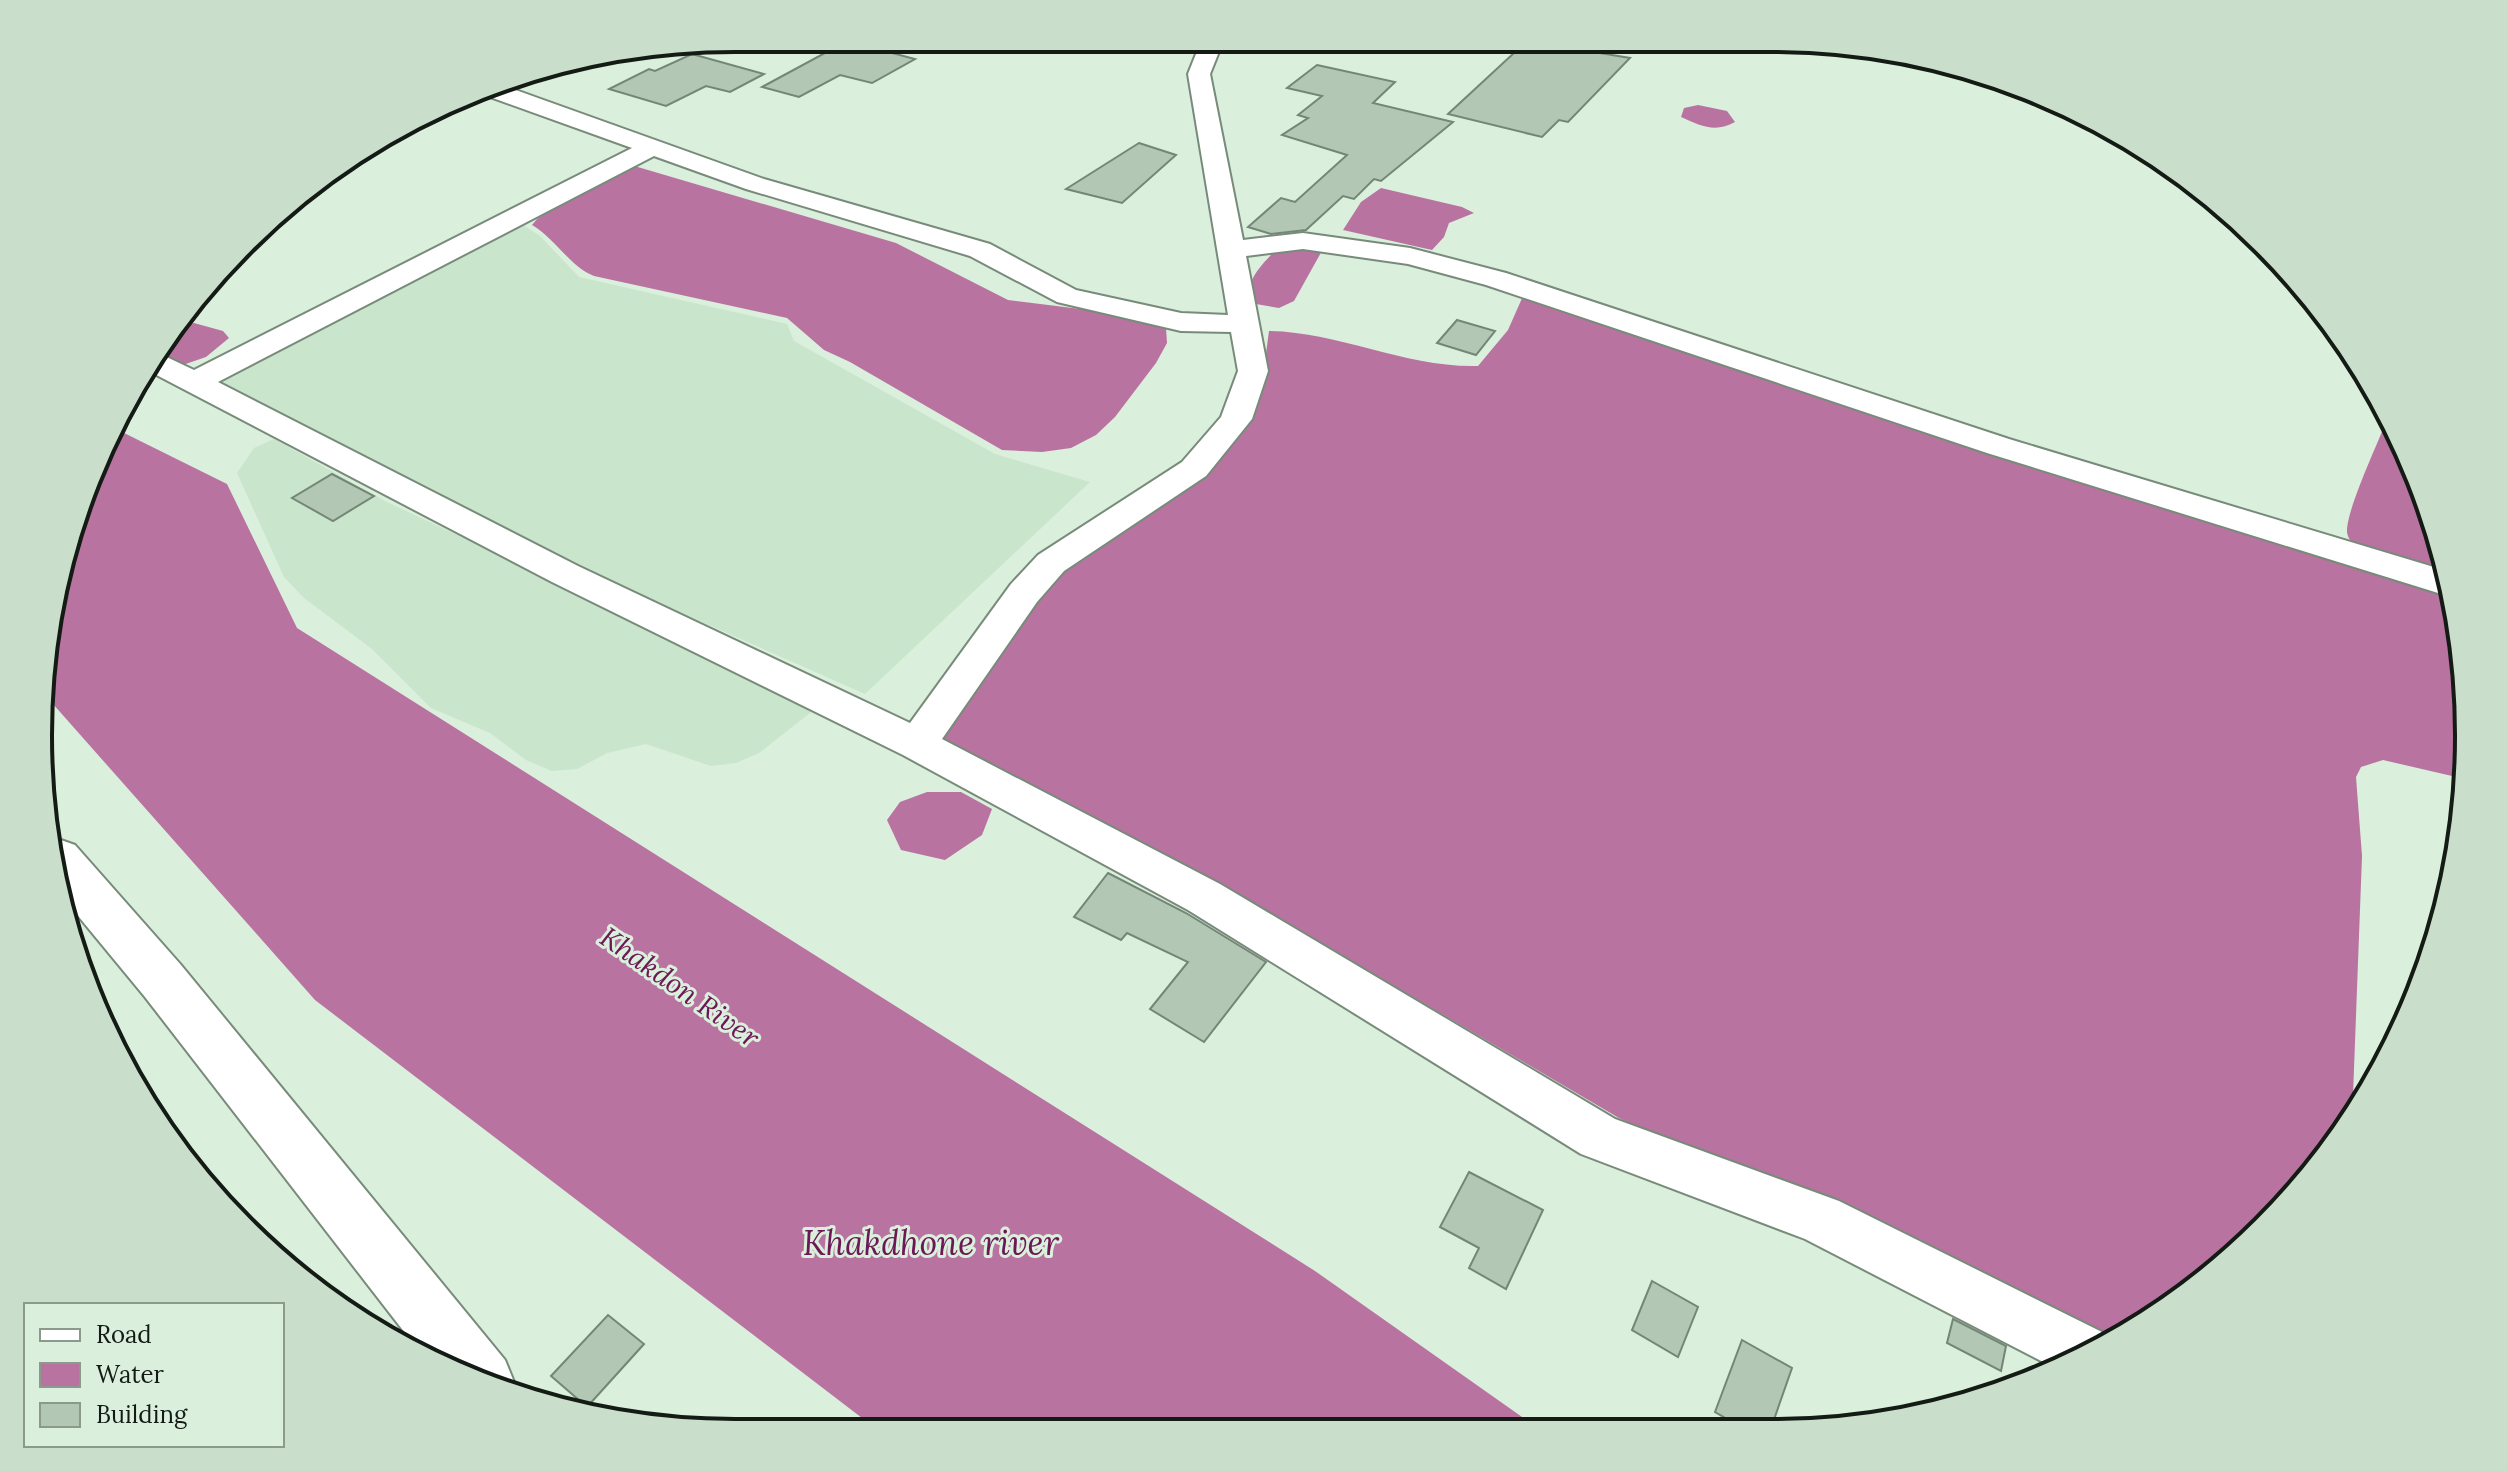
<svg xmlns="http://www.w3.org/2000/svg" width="2507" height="1471" viewBox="0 0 2507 1471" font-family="Lora,serif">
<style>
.built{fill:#c9e5cc}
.water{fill:#b973a1}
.building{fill:#b3c7b5;stroke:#748776;stroke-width:2}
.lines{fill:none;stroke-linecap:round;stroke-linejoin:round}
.street-casing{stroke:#788b7a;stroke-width:4}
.secondary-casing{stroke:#788b7a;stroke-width:4}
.street{fill:#fff;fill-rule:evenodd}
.secondary{fill:#fff;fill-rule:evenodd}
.labels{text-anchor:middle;stroke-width:6;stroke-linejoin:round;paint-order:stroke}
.water-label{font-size:28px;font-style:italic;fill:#6d1856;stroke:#daefdc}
.near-water-label{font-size:34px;font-style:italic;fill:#6d1856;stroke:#daefdc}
.rim{fill:none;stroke:#141b15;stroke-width:4}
</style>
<rect width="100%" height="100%" fill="#daefdc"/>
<g class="built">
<path d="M514 219 540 236 579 277 787 324 794 341 995 454 1090 482 865 694 614 583 374 465 211 376Z"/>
<path d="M274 439 385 501 819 706 759 753 736 763 711 766 646 744 607 753 577 769 552 771 526 760 490 733 431 708 372 649 304 598 284 577 237 473 254 448Z"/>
</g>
<g class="water">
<path d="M1698 105 1727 111 1735 122C1716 133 1700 126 1681 117L1684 108Z"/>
<path d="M631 165 896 243 1008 300 1145 317 1166 328 1167 343 1156 363 1115 417 1096 435 1071 448 1042 452 1002 450 850 362 824 350 787 318 594 276C569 266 555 238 532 225L537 219 603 178Z"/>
<path d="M1381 188 1462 207 1474 213 1449 223 1444 237 1432 250 1343 230 1361 202Z"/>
<path d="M1277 248 1323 249 1294 301 1279 308 1256 304C1239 283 1263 265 1277 248Z"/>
<path d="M1523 296 1827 400 2453 590 2469 736 2465 779 2383 760 2361 767 2356 777 2362 856 2352 1122 2232 1260 2120 1340 2112 1343 1619 1118 1251 902 1004 771C983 762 955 754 941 736L1067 561 1127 526 1263 376 1269 331C1340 332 1406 368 1478 366L1508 330Z"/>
<path d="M194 323 223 331 229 338 206 357 174 368 155 349 174 328Z"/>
<path d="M2388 417 2416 469 2449 578 2358 548C2353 543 2348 540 2347 532 2346 510 2379 441 2388 417Z"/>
<path d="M116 429 227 484 297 628 1315 1271 1542 1431H879L315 1000 45 695 75 512Z"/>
<path d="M927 792H961L992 809 982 835 945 860 901 850 887 820 900 802Z"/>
</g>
<g class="building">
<path d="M847 41 915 59 872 83 840 75 799 97 762 87Z"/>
<path d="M1527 41 1630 58 1568 122 1559 120 1542 137 1448 114Z"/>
<path d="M692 54 764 74 730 92 706 86 666 106 609 89 649 69 655 71Z"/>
<path d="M1317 65 1395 82 1373 103 1453 122 1381 181 1374 179 1354 199 1343 196 1306 230 1271 234 1248 227 1281 198 1295 202 1347 155 1282 135 1308 118 1298 115 1322 96 1287 88Z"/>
<path d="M1139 143 1176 155 1122 203 1066 189Z"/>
<path d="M1457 320 1495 331 1476 355 1437 343Z"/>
<path d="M332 474 374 496 333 521 292 498Z"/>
<path d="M1108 873 1186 913 1266 962 1204 1042 1150 1009 1188 962 1127 933 1121 940 1074 917Z"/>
<path d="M1469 1172 1543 1210 1506 1289 1469 1268 1479 1248 1440 1227Z"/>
<path d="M1652 1281 1698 1307 1678 1357 1632 1330Z"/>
<path d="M608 1315 644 1344 587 1407 551 1376Z"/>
<path d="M1953 1319 2006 1346 2001 1371 1947 1343Z"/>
<path d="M1742 1340 1792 1368 1770 1431H1748L1715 1412Z"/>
</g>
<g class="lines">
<defs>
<path id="street" d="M1202 39H1224L1210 74 1243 240 1303 233 1410 248 1506 273 2009 439 2447 571 2455 596 2451 597 1987 453 1486 285 1408 264 1303 249 1246 256 1268 371 1252 419 1206 476 1064 571 1037 602 942 739 1220 884 1615 1119 1839 1201 2106 1334 2110 1344 2053 1367 1805 1239 1581 1154 1188 910 903 755 552 582 145 369 154 351 194 370 632 148 479 93 496 83 764 179 990 244 1076 290 1181 313 1228 315 1188 74ZM654 156 746 189 970 256 1057 302 1181 331 1231 332 1238 371 1221 417 1182 462 1038 555 1011 584 910 723 578 566 218 382Z"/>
<path id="secondary" d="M58 839 75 845 181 965 505 1360 514 1382 509 1395 419 1351 145 997 65 900 55 840Z"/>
</defs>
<use href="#street" class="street-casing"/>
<use href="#secondary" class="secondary-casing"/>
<use href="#street" class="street"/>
<use href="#secondary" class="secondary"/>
</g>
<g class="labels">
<g class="water-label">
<text transform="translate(680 987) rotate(35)" y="10">Khakdon River</text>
</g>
<g class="near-water-label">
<text x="931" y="1255">Khakdhone river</text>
</g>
</g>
<path d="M0 0H2507V1471H0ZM735 52H1772A683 683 0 0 1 2455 735V736A683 683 0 0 1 1772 1419H735A683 683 0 0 1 52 736V735A683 683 0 0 1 735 52Z" fill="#cadecc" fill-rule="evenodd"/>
<path class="rim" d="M735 52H1772A683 683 0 0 1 2455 735V736A683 683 0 0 1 1772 1419H735A683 683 0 0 1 52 736V735A683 683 0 0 1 735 52Z"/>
<rect x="24" y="1303" width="260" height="144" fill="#daefdc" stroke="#8b9a8c" stroke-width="2"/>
<rect x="40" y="1329" width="40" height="12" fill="#ffffff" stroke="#8b9a8c" stroke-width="2"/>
<text x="96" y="1343" font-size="24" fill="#141b15">Road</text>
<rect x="40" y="1363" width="40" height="24" fill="#b973a1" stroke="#8b9a8c" stroke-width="2"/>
<text x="96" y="1383" font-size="24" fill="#141b15">Water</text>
<rect x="40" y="1403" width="40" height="24" fill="#b3c7b5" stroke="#8b9a8c" stroke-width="2"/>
<text x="96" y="1423" font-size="24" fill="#141b15">Building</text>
</svg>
